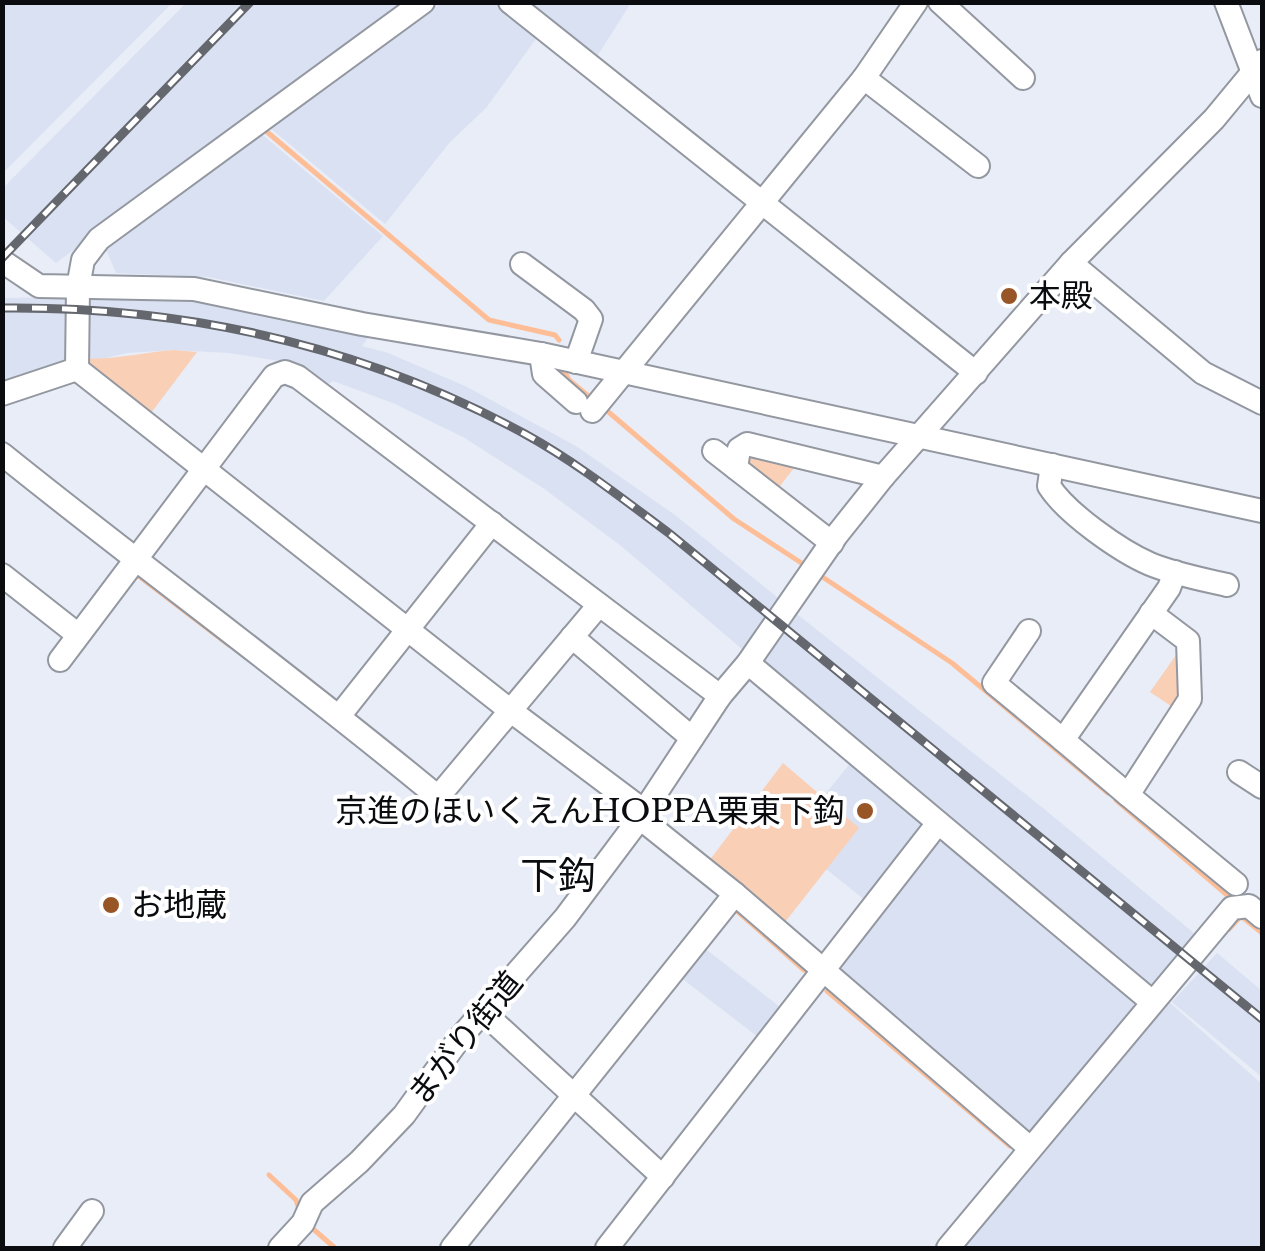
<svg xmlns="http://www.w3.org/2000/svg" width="1265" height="1251" viewBox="0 0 1265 1251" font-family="'Libre Baskerville','Noto Sans JP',serif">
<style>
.built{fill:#dae1f2}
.green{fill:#f9cfb6}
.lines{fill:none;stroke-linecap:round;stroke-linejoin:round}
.stream{stroke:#fdbe97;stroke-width:5}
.minor-casing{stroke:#9397a0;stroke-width:26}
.minor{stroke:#fff;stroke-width:22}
.rail-casing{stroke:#64676d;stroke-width:9}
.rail{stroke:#fff;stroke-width:5;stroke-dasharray:15;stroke-linecap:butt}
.poi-dot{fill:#985526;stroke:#fff;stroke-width:4}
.labels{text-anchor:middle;stroke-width:8;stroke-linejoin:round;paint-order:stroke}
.poi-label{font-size:32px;fill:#0a0c0f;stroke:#fff;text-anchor:start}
.street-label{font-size:32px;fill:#0a0c0f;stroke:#fff}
.quarter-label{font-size:38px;fill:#0a0c0f;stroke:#fff}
</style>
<rect width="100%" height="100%" fill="#e9edf7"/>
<g class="built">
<path d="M3 2 172 3 3 173 2 3Z"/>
<path d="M186 3H404L56 263 3 217 2 189Z"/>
<path d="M441 3H495L538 36 486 108 450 142 385 224 269 127Z"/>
<path d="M528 3H631L596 58Z"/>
<path d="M259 132 383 236 324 301 208 277 116 273 105 247Z"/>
<path d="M148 295 186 296 369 336 362 346 388 353 465 386 576 446 675 515 782 601 743 650 620 545 543 488 463 437 393 403 333 381 325 386 309 370 279 361 229 353 174 350 127 353 97 360 83 358 87 299Z"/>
<path d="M65 297 70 301 68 363 3 386V298Z"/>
<path d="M793 611 1043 808 1195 934 1149 987 765 667V653Z"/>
<path d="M852 761 922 820V827L865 900 826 869 858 828 823 797Z"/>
<path d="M946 842 1134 998V1007L1032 1130 1022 1132 840 979V966L935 843Z"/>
<path d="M703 947 780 1007 758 1037 680 977Z"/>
<path d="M1217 953 1262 991V1077L1172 1002Z"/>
<path d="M1168 1001 1262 1084V1248H964Z"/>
</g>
<g class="green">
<path d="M174 350 197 352 148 417 86 371 83 358C108 361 146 352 174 350Z"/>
<path d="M750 453 797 464 777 490 747 467Z"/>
<path d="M1181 648V697L1174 708 1150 692Z"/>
<path d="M783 763 859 828 782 926 709 861Z"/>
</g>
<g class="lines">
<g class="stream">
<path d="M266 131 489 320 555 335 559 340"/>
<path d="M564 371 569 380 592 399"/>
<path d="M605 409 734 519 809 568"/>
<path d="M818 574 952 663 1108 793"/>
<path d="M140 577 229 645"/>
<path d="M1116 800 1233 900"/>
<path d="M737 911 804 970"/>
<path d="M1229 929 1241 916 1262 933"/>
<path d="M827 991 1010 1146"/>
<path d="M269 1175 296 1200 299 1209"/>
<path d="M312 1228 335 1248"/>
</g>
<defs>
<g id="minor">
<path d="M423 2 99 239 83 260 78 287 77 369 511 711 644 811 640 818 735 894 1030 1148"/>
<path d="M510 2 976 373"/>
<path d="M940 2 1023 78"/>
<path d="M1226 2 1262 96"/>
<path d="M864 78 978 166"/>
<path d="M2 261 39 286 194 289 362 324 541 354 1262 511"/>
<path d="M1071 263 1203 373 1262 403"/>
<path d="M522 264 584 310 591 319 576 362"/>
<path d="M541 354 544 374 576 402"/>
<path d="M2 394 77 369"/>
<path d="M592 411 864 78 916 2"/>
<path d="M714 451 832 543"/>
<path d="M2 454C146 570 296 679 438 797L599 605"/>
<path d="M1052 465 1049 486C1066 513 1120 551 1150 564 1174 574 1201 579 1227 585"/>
<path d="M736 468 739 449 747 444 883 477"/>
<path d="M2 575 77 634"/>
<path d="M1029 631 994 683 1063 740 1169 588 1175 572"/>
<path d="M572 637 692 738"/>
<path d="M60 660 274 376 285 372 298 377 720 696"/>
<path d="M748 663 1151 1001"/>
<path d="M340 715 492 523"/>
<path d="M1063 740 1128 795 1190 699 1188 641 1151 613"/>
<path d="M1239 772 1262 787"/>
<path d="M1128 795 1236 884"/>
<path d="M644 811 720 696 748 663 836 536 883 477 1071 263 1214 119 1262 61"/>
<path d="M484 1013 663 1177"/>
<path d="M65 1248 92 1211"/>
<path d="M280 1248 303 1223 312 1203 359 1162 404 1115 459 1039 565 918 640 818"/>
<path d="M452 1248 735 894"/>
<path d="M607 1248 938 823"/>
<path d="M948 1248 1232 908 1249 906 1262 917"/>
</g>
</defs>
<use href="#minor" class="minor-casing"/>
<use href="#minor" class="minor"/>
<defs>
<g id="rail">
<path d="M2 258 250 2"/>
<path d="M2 308C186 306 363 346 525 434 576 462 623 499 670 534L1262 1019"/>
</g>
</defs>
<use href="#rail" class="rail-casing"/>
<use href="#rail" class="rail"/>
</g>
<g class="poi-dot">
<circle cx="1009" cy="296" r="10"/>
<circle cx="865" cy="811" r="10"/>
<circle cx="111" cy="905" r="10"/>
</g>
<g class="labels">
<g class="poi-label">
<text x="1029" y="307">本殿</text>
<text x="845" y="822" text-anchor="end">京進のほいくえんHOPPA栗東下鈎</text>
<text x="131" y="916">お地蔵</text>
</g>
<g class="street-label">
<text transform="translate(465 1038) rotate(-51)" y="11">まがり街道</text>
</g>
<g class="quarter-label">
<text x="558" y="889">下鈎</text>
</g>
</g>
<rect width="1265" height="1251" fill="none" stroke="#0a0c0f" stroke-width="10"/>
</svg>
